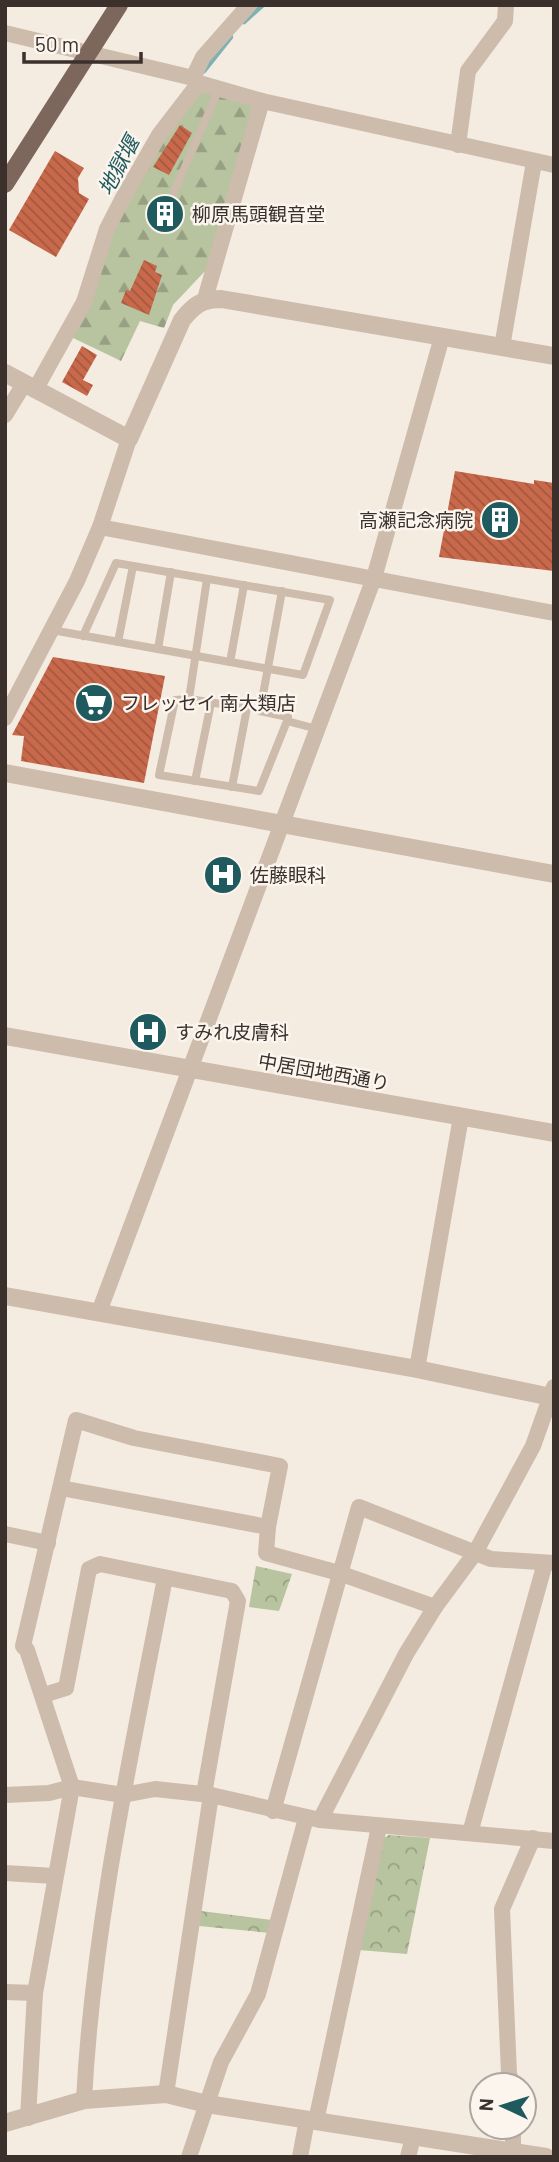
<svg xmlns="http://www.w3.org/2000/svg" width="559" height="2162" viewBox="0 0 559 2162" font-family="Barlow,'Noto Sans JP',sans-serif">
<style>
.forest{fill:url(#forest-firs)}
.park{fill:url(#park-crowns)}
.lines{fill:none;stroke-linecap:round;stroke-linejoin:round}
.stream{stroke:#7fb0b2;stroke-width:4.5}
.building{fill:url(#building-back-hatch)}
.service{stroke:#cdbbac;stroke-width:8}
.minor{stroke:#cdbbac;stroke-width:16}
.tertiary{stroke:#cdbbac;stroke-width:18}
.primary{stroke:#7d675c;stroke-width:18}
.labels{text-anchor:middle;stroke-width:5;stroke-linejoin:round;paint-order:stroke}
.poi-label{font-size:19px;fill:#3b302b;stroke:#fbf5ee;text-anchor:start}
.street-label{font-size:19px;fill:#3b302b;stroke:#fbf5ee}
.water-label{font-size:21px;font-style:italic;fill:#1f5a5e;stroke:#fbf5ee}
</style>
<defs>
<pattern id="forest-firs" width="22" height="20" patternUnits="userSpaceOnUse" patternTransform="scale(1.75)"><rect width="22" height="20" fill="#b8c4a0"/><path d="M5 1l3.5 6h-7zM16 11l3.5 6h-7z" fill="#97a083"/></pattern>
<pattern id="park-crowns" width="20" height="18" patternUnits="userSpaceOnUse" patternTransform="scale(1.75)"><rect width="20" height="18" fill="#b8c4a0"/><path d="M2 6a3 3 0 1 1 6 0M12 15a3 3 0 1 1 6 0" fill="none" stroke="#97a083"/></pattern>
<pattern id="building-back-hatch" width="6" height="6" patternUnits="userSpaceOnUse" patternTransform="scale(1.75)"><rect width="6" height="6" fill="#c8694b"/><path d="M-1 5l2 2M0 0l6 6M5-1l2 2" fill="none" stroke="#a4573f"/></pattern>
</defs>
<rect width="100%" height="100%" fill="#f4ebe1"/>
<path class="forest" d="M201 90 255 105 207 269 173 305 164 328 140 321 121 361 71 337 110 234 162 137Z"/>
<g class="park">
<path d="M256 1566 292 1574 279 1611 249 1607Z"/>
<path d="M389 1835 430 1838 407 1954 359 1950 384 1838Z"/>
<path d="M201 1911 272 1920 270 1933 199 1926Z"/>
</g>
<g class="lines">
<g class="stream">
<path d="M244 22 263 5"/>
<path d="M204 71 231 37"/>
</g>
</g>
<g class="building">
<path d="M180 125 192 133 169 175 153 167Z"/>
<path d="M55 151 84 168 78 178 79 193 89 199 56 257 9 230Z"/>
<path d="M166 196 182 208 170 231 147 220 158 198 164 200Z"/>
<path d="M144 260 157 266 155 272 162 275 149 315 121 303 126 290 130 291Z"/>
<path d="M82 346 97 355 83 380 93 385 87 396 62 382Z"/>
<path d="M455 471 534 484V480L554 483V571L439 557Z"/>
<path d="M53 657 165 676 144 783 21 761 24 736 12 735Z"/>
</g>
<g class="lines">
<g class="service">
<path d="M174 192 219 89"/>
<path d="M207 579 189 699 175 700 159 775 259 791 287 721"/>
<path d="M282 591 260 711 288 717 287 721 317 729"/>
<path d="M52 630 303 675 330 600 116 563 83 636"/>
<path d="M118 642 133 566"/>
<path d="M158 649 171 572"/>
<path d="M230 662 244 585"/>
<path d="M189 699 247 708 232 787"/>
<path d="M195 781 211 703"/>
</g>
<g class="minor">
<path d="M5 33 193 78 199 83 262 101 554 165"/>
<path d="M193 78 203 57 249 5"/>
<path d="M458 145 468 71 505 21 506 5"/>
<path d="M205 299 262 101"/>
<path d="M502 347 534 162"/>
<path d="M35 390 84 302 107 229 124 196 159 135 199 83"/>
<path d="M5 415 24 384"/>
<path d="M100 527 554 613"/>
<path d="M5 718 77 581 100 527 129 439"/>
<path d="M99 1312 374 578 442 337"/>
<path d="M417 1369 461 1117"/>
<path d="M61 1488 268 1527"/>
<path d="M5 1534 48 1543"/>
<path d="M44 1695 66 1688 89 1569 100 1564 232 1591 238 1601 204 1794"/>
<path d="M5 1795 49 1793 72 1787 123 1795 155 1789 211 1795 320 1820 554 1841"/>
<path d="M273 1811 359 1507 491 1559 554 1563"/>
<path d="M320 1820 406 1654 435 1607 475 1553 533 1446 554 1387"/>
<path d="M470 1833 545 1563"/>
<path d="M5 1873 54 1876"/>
<path d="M5 1992 35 1993"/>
<path d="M513 2085 509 2074 502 1909 533 1838"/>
<path d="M166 2094 211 1795"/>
<path d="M84 2100C93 1924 132 1751 165 1578"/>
<path d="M28 2118 35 1993 72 1787 27 1650 23 1646 76 1420 134 1438 280 1466 268 1527 266 1553 339 1573 435 1607"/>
<path d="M316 2121 379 1827"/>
<path d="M513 2151V2127"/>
<path d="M189 2157 221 2062 258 1994 306 1818"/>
<path d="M300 2157 307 2120"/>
<path d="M408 2157 413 2137"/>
</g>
<g class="tertiary">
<path d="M5 373 129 439 182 320C194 305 202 299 221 299L554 356"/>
<path d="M5 773 554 874"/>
<path d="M5 1036 554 1133"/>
<path d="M5 1296 417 1369 551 1397"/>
<path d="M5 2123 84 2100 166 2094 207 2104 546 2157"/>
</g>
<path class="primary" d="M5 184 119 5"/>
</g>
<defs>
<symbol id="building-disc" viewBox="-11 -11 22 22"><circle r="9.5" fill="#1f5a5e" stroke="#fbf5ee"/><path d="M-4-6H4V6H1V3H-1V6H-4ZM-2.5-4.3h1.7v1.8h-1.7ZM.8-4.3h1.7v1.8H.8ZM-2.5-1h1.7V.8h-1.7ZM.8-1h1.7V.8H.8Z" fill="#fff"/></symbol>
<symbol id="supermarket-disc" viewBox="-11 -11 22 22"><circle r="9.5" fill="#1f5a5e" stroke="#fbf5ee"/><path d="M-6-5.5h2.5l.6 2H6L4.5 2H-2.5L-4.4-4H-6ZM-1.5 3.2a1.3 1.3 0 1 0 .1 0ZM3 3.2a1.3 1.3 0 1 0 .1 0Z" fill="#fff"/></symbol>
<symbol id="hospital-disc" viewBox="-11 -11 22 22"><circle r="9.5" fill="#1f5a5e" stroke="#fbf5ee"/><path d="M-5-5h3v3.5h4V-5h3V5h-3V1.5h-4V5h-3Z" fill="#fff"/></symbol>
</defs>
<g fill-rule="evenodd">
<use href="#building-disc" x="143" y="192" width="44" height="44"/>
<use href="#building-disc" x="478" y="498" width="44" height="44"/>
<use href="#supermarket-disc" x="72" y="681" width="44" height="44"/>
<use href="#hospital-disc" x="201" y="853" width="44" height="44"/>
<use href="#hospital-disc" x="126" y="1010" width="44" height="44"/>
</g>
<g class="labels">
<g class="poi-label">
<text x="192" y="221">柳原馬頭観音堂</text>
<text x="473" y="527" text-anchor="end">高瀬記念病院</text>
<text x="121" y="710">フレッセイ 南大類店</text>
<text x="250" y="882">佐藤眼科</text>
<text x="175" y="1039">すみれ皮膚科</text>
</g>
<g class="street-label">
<text transform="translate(324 1072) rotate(10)" y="7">中居団地西通り</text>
</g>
<g class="water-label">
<text transform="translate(119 166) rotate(-62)" y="7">地獄堰</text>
</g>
</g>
<rect width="559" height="2162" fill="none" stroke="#3b302b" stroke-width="14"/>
<g transform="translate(503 2106) rotate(274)"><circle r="33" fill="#fbf5ee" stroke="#aea6a0" stroke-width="2"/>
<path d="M0-5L12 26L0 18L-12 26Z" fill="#1f5a5e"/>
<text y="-10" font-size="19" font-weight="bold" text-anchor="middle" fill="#3b302b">N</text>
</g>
<path d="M24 52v10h117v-10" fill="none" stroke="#3b302b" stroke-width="3.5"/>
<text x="35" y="52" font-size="21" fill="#3b302b" stroke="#fbf5ee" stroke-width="5" paint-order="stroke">50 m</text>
</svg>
